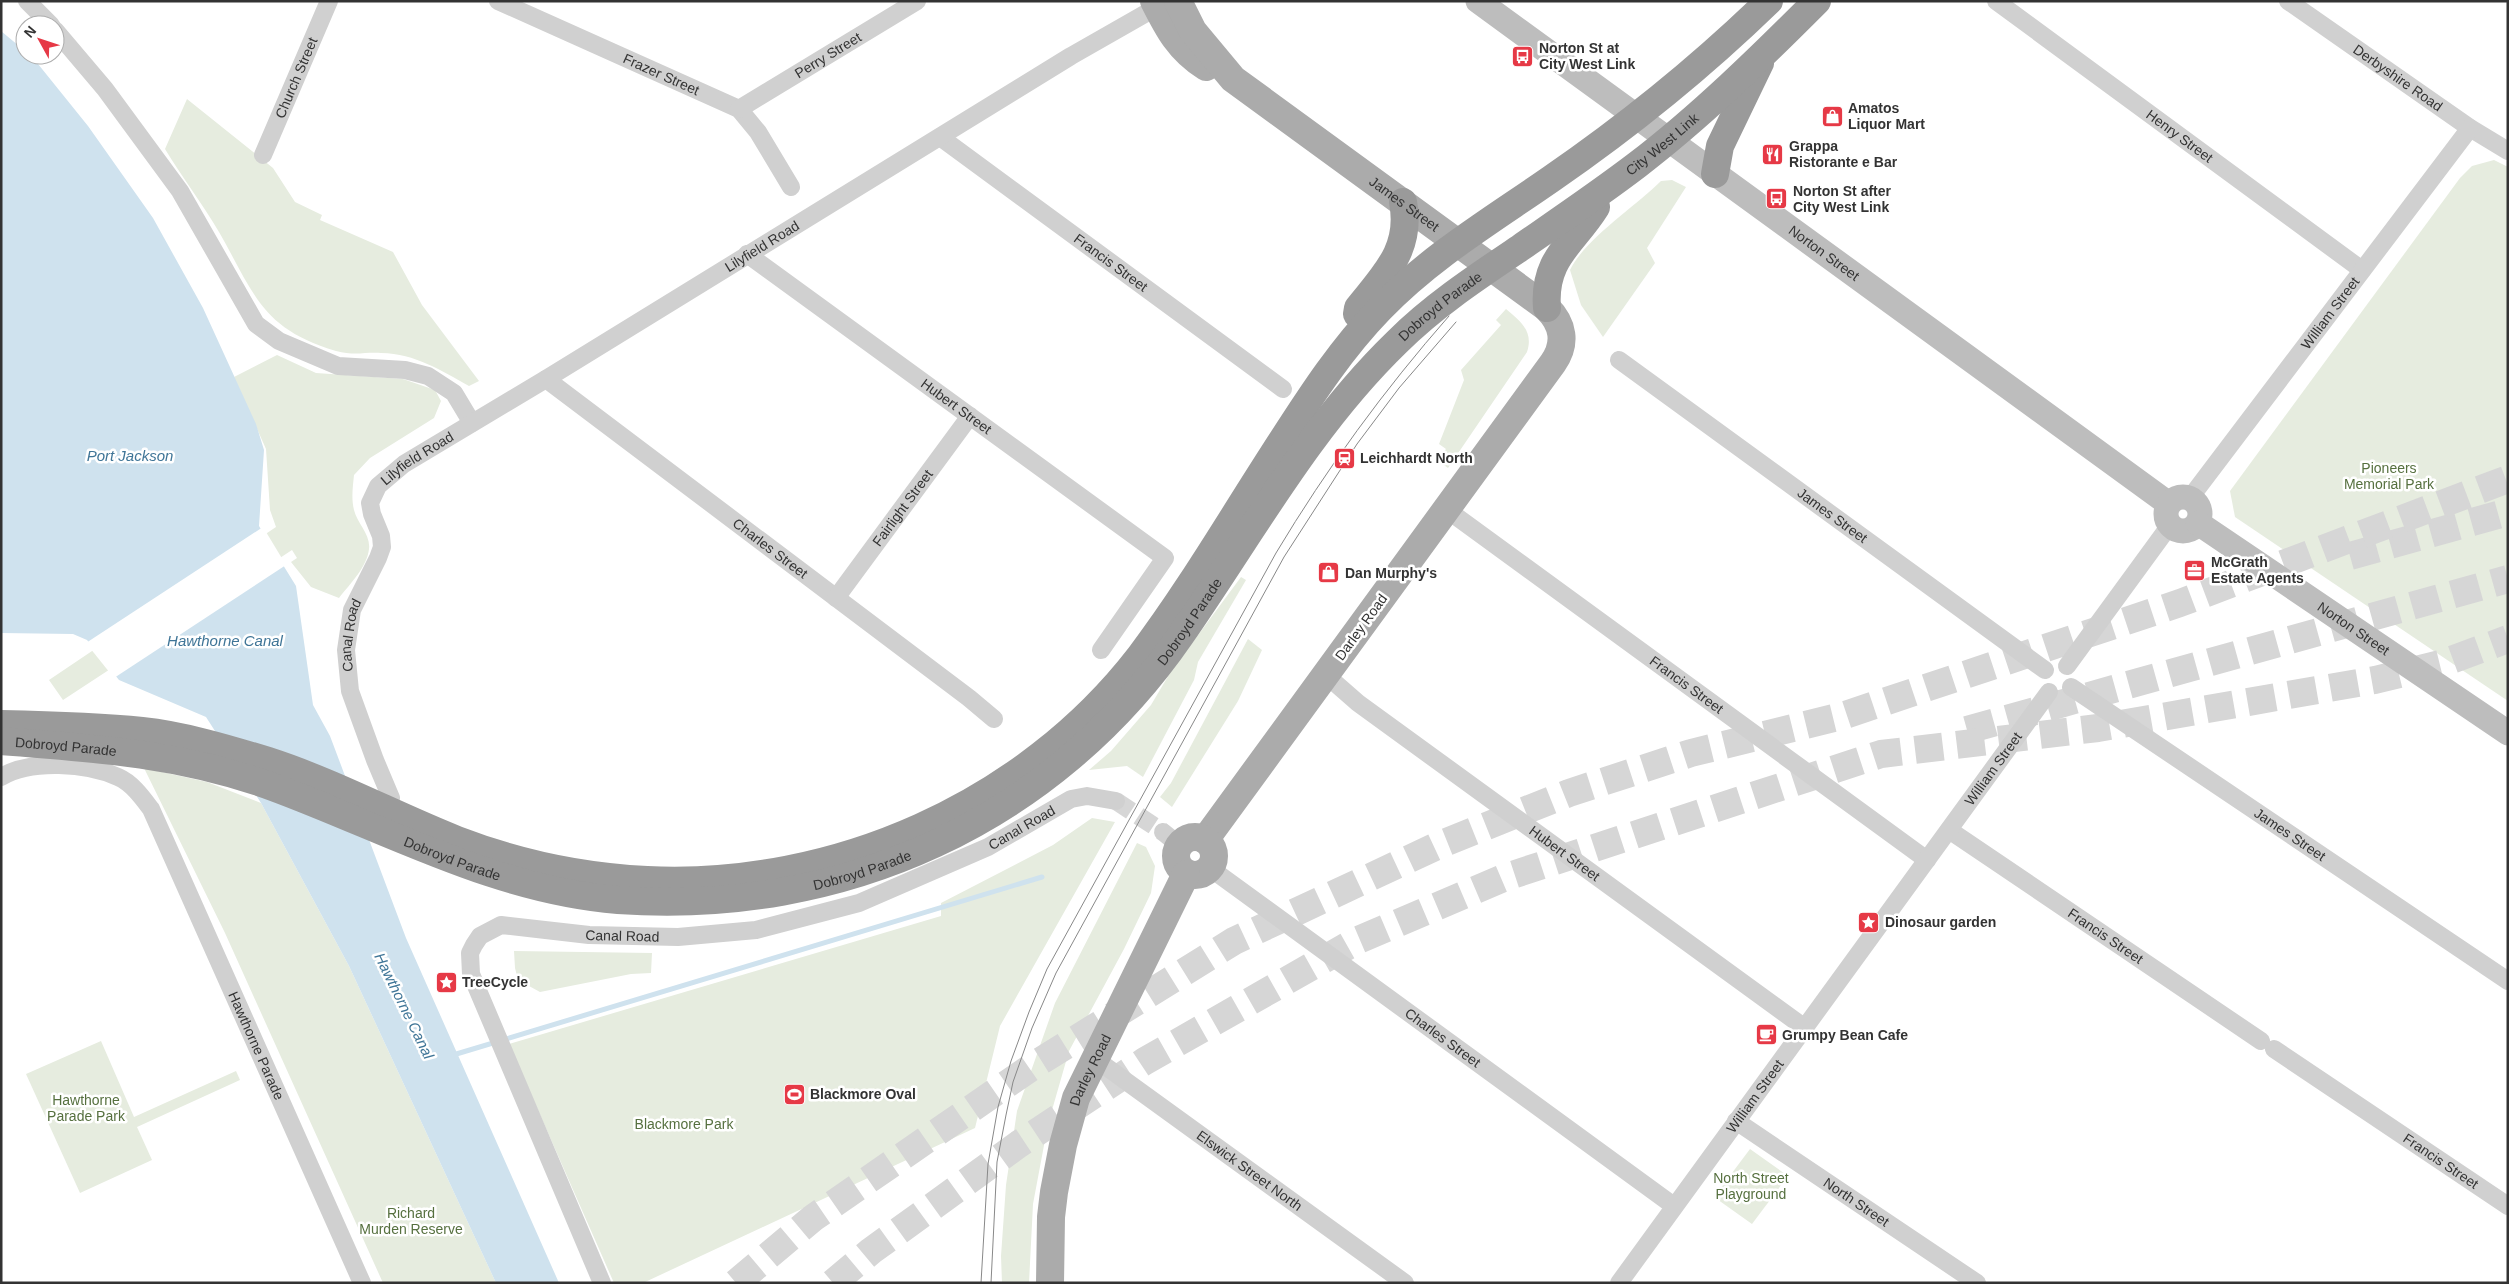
<svg xmlns="http://www.w3.org/2000/svg" width="2509" height="1284" viewBox="0 0 2509 1284" font-family="Arial,sans-serif">
<style>
.green{fill:#e6ecdf}
.water{fill:#cfe2ee}
.pier{fill:#fff}
.lines{fill:none;stroke-linecap:round;stroke-linejoin:round}
.stream{stroke:#cfe2ee;stroke-width:5}
.street-tunnel{stroke:#d6d6d6;stroke-width:18;stroke-dasharray:18 9;stroke-linecap:butt}
.highway-tunnel{stroke:#d6d6d6;stroke-width:28;stroke-dasharray:28 14;stroke-linecap:butt}
.street{stroke:#d0d0d0;stroke-width:18}
.secondary{stroke:#bdbdbd;stroke-width:25}
.primary{stroke:#ababab;stroke-width:28}
.highway{stroke:#9a9a9a;stroke-width:28}
.tram{stroke:#888;stroke-width:1}
.labels{text-anchor:middle;stroke-width:5;stroke-linejoin:round;paint-order:stroke}
.poi-label{font-size:14px;font-weight:bold;fill:#333;stroke:#fff;text-anchor:start}
.street-label{font-size:14px;fill:#333;stroke:#fff}
.park-label{font-size:14px;fill:#56703f;stroke:#fff}
.water-label{font-size:15px;font-style:italic;fill:#3f7597;stroke:#fff}
</style>
<rect width="100%" height="100%" fill="#fff"/>
<g class="green">
<path d="M187 99 273 168 295 202 322 215 320 220 393 252 422 305 479 381 469 386C440 370 416 354 381 353 364 352 355 356 336 351 261 329 254 293 219 232 202 203 182 177 165 149Z"/>
<path d="M2494 160 2508 167V701L2235 517 2230 491 2460 178 2472 166Z"/>
<path d="M1672 180 1686 187 1647 248 1655 263 1603 337 1581 305 1570 270C1585 239 1636 206 1661 181Z"/>
<path d="M1506 309C1520 321 1534 331 1527 352L1448 468 1437 460 1446 449 1439 444 1464 380 1461 370 1501 325 1496 320Z"/>
<path d="M277 355 316 373 403 379 435 390 441 401 434 418 370 458 354 475C353 486 351 498 354 510 357 523 371 535 369 549 367 567 350 584 339 598L311 587 291 562 297 558 292 550 63 700 49 680 276 527 270 510 266 449 234 377Z"/>
<path d="M1241 577 1246 580 1198 662 1194 680 1143 777 1127 766 1089 770 1111 751 1151 705 1170 673Z"/>
<path d="M1248 639 1262 650 1238 701 1172 807 1160 797 1171 783Z"/>
<path d="M144 768 207 782 261 803 349 966 496 1283H383L225 933Z"/>
<path d="M1092 818 1115 822 1000 1026 975 1128 643 1283H614L509 1044 941 916V903L1053 845Z"/>
<path d="M1137 843 1146 847 1155 866 1151 893 1124 949 1069 1051 1048 1124 1033 1204 1029 1283H1002L1001 1256 1006 1185 1017 1111 1055 1003Z"/>
<path d="M514 951 652 953 651 973 631 974 540 992 518 980 515 968Z"/>
<path d="M101 1041 134 1117 236 1071 240 1080 137 1127 152 1160 80 1193 26 1074Z"/>
<path d="M1750 1149 1788 1176 1752 1224 1714 1197Z"/>
</g>
<path class="water" d="M1 31 25 51V55L34 59 88 126 153 218 203 308 256 424 264 450 259 526 296 586 313 705 330 736 406 938 559 1283H496L349 966 261 803 206 717 119 680 87 640 73 634 1 633Z"/>
<path class="pier" d="M263 527 286 565 114 678 86 643Z"/>
<g class="lines">
<path class="stream" d="M453 1055 1042 877"/>
<path class="street-tunnel" d="M1116 801 1163 832"/>
<g class="highway-tunnel">
<path d="M2350 556 2508 512"/>
<path d="M1967 730 2508 579"/>
<path d="M736 1283 813 1218 1036 1064 1234 941 1439 845 1569 793 1691 753 1842 716 2180 603 2508 479"/>
<path d="M833 1283 871 1251 1019 1144 1145 1061 1358 940 1506 877 1881 754 2098 728 2375 680 2440 664 2508 639"/>
</g>
<g class="street">
<path d="M27 1 51 25"/>
<path id="s1" d="M498 1 739 109 758 132 791 187"/>
<path id="s2" d="M1996 1 2362 270"/>
<path id="s3" d="M2288 1 2470 128 2508 151"/>
<path d="M55 30 105 89 180 191 256 324 279 341 338 366 405 370 428 376 454 393 472 423"/>
<path id="s4" d="M739 109 917 1"/>
<path id="s5" d="M940 137 1283 389"/>
<path id="s6" d="M263 155 329 1"/>
<path id="s7" d="M747 254 1165 558 1101 650"/>
<path id="s8" d="M1619 360 2045 670"/>
<path id="s9" d="M546 379 969 698 994 719"/>
<path id="s10" d="M2190 498 2470 128"/>
<path id="s11" d="M1446 509 1927 860"/>
<path id="s12" d="M836 598 970 416"/>
<path d="M2067 666 2170 525"/>
<path id="s13" d="M1326 675 1358 703 1805 1028"/>
<path id="s14" d="M2071 687 2508 981"/>
<path id="s15" d="M1 777C31 759 87 763 118 777 132 783 142 797 151 809L362 1283"/>
<path id="s16" d="M391 798 375 760 350 691 346 650 352 610 378 558 382 547 381 536 372 514 370 503 378 486 404 464 546 379 1071 56 1157 7"/>
<path id="s17" d="M1949 830 2261 1041"/>
<path d="M1163 832 1179 845"/>
<path id="s18" d="M1210 868 1674 1206"/>
<path id="s19" d="M2274 1049 2508 1206"/>
<path id="s20" d="M1094 1058 1405 1283"/>
<path id="s21" d="M1736 1121 1977 1283"/>
<path id="s22" d="M602 1283 471 974 470 953 474 945 480 936 501 925 589 935 678 937 756 930 859 903 988 847 1071 799 1087 796 1116 801"/>
<path id="s23" d="M1619 1283 2049 692"/>
</g>
<g class="secondary">
<path id="s24" d="M1478 1 2169 504"/>
<circle cx="2183" cy="514" r="17"/>
<path id="s25" d="M2198 523 2508 733"/>
</g>
<g class="primary">
<path d="M1154 1C1168 29 1179 50 1206 67"/>
<path id="s26" d="M1178 1 1193 31 1233 79 1547 308C1563 324 1567 343 1553 363L1205 840"/>
<circle cx="1195" cy="856" r="19"/>
<path id="s27" d="M1050 1283 1051 1217 1054 1192 1063 1145 1076 1098 1186 874"/>
</g>
<g class="highway">
<path d="M1715 174 1720 146 1760 63"/>
<path d="M1547 308C1543 258 1573 244 1596 207"/>
<path d="M1357 314 1358 308C1385 274 1412 249 1403 202"/>
<path d="M1 724C48 725 95 726 142 731 182 735 229 749 268 761 333 782 394 815 457 840 517 863 583 877 647 880 834 889 1025 805 1140 656 1192 587 1236 511 1283 439 1312 394 1342 348 1380 309 1430 257 1492 220 1551 179 1628 126 1702 66 1769 1"/>
<path id="s28" d="M1 741C95 748 183 754 273 787 387 829 494 890 618 900 842 916 1052 822 1181 635 1250 536 1309 427 1397 342 1433 306 1477 277 1520 248 1559 221 1599 194 1637 165 1701 116 1760 58 1817 1"/>
</g>
<g class="tram">
<path d="M981 1283 988 1164 998 1107 1011 1061 1029 1012 1047 969 1276 553C1327 468 1384 390 1449 316"/>
<path d="M991 1283 997 1162 1006 1115 1013 1082 1032 1028 1056 973 1284 557 1357 444 1399 388 1456 322"/>
</g>
</g>
<defs>
<symbol id="bus-square" viewBox="-11 -11 22 22"><rect x="-9" y="-9" width="18" height="18" rx="4" fill="#e63946" stroke="#fff"/><path d="M-5-6H5V4H4V6H2V4H-2V6H-4V4H-5ZM-3.5-4V0h7V-4ZM-3.5 1.2v1.5H-2V1.2ZM2 1.2v1.5H3.5V1.2Z" fill="#fff"/></symbol>
<symbol id="shop-square" viewBox="-11 -11 22 22"><rect x="-9" y="-9" width="18" height="18" rx="4" fill="#e63946" stroke="#fff"/><path d="M-5-2.5h2.3a2.7 3.5 0 0 1 5.4 0H5L5.5 6h-11ZM-1.5-2.5h3a1.5 2.3 0 0 0-3 0Z" fill="#fff"/></symbol>
<symbol id="restaurant-square" viewBox="-11 -11 22 22"><rect x="-9" y="-9" width="18" height="18" rx="4" fill="#e63946" stroke="#fff"/><path d="M-5-6h1v4h1v-4h1v4h1v-4h1v5L-1.5 .5V6h-2V.5L-5-1ZM5-6V6H3V1.5H1.5Q1.5-4 5-6Z" fill="#fff"/></symbol>
<symbol id="station-square" viewBox="-11 -11 22 22"><rect x="-9" y="-9" width="18" height="18" rx="4" fill="#e63946" stroke="#fff"/><path d="M-3-6H3Q5-6 5-4V2Q5 4 3 4L4.5 6H3L1.5 4h-3L-3 6H-4.5L-3 4Q-5 4-5 2V-4Q-5-6-3-6ZM-3.5-4v3h7v-3ZM-3.5 1v1.5H-2V1ZM2 1v1.5H3.5V1Z" fill="#fff"/></symbol>
<symbol id="office-square" viewBox="-11 -11 22 22"><rect x="-9" y="-9" width="18" height="18" rx="4" fill="#e63946" stroke="#fff"/><path d="M-6-3h4V-5.5h4V-3h4V5H-6ZM-1-4.5V-3h2v-1.5ZM-6 0V1H6V0Z" fill="#fff"/></symbol>
<symbol id="sight-square" viewBox="-11 -11 22 22"><rect x="-9" y="-9" width="18" height="18" rx="4" fill="#e63946" stroke="#fff"/><path d="M0-6L1.8-2.2L6-1.7L2.9 1.2L3.7 5.4L0 3.3L-3.7 5.4L-2.9 1.2L-6-1.7L-1.8-2.2Z" fill="#fff"/></symbol>
<symbol id="cafe-square" viewBox="-11 -11 22 22"><rect x="-9" y="-9" width="18" height="18" rx="4" fill="#e63946" stroke="#fff"/><path d="M-5.5-4.5H6V0H3Q3 3.5 0 3.5H-2.5Q-5.5 3.5-5.5 0ZM3-3.2v2h1.7v-2ZM-6 4.5H4V6H-6Z" fill="#fff"/></symbol>
<symbol id="stadium-square" viewBox="-11 -11 22 22"><rect x="-9" y="-9" width="18" height="18" rx="4" fill="#e63946" stroke="#fff"/><path d="M0-5a6.5 5 0 1 0 0 10a6.5 5 0 1 0 0-10ZM-3.5-1.8h7v3.6h-7Z" fill="#fff"/></symbol>
</defs>
<g fill-rule="evenodd">
<use href="#bus-square" x="1510" y="44" width="25" height="25"/>
<use href="#shop-square" x="1820" y="104" width="25" height="25"/>
<use href="#restaurant-square" x="1760" y="142" width="25" height="25"/>
<use href="#bus-square" x="1764" y="186" width="25" height="25"/>
<use href="#station-square" x="1332" y="446" width="25" height="25"/>
<use href="#office-square" x="2182" y="558" width="25" height="25"/>
<use href="#shop-square" x="1316" y="560" width="25" height="25"/>
<use href="#sight-square" x="1856" y="910" width="25" height="25"/>
<use href="#sight-square" x="434" y="970" width="25" height="25"/>
<use href="#cafe-square" x="1754" y="1022" width="25" height="25"/>
<use href="#stadium-square" x="782" y="1082" width="25" height="25"/>
</g>
<g class="labels">
<g class="poi-label">
<text x="1539" y="53">Norton St at<tspan x="1539" dy="16">City West Link</tspan></text>
<text x="1848" y="113">Amatos<tspan x="1848" dy="16">Liquor Mart</tspan></text>
<text x="1789" y="151">Grappa<tspan x="1789" dy="16">Ristorante e Bar</tspan></text>
<text x="1793" y="196">Norton St after<tspan x="1793" dy="16">City West Link</tspan></text>
<text x="1360" y="463">Leichhardt North</text>
<text x="2211" y="567">McGrath<tspan x="2211" dy="16">Estate Agents</tspan></text>
<text x="1345" y="578">Dan Murphy's</text>
<text x="1885" y="927">Dinosaur garden</text>
<text x="462" y="987">TreeCycle</text>
<text x="1782" y="1040">Grumpy Bean Cafe</text>
<text x="810" y="1099">Blackmore Oval</text>
</g>
<g class="street-label">
<text dy="5" stroke="none"><textPath href="#s4" startOffset="104">Perry Street</textPath></text>
<text dy="5" stroke="none"><textPath href="#s1" startOffset="179">Frazer Street</textPath></text>
<text dy="5" stroke="none"><textPath href="#s3" startOffset="134">Derbyshire Road</textPath></text>
<text dy="5" stroke="none"><textPath href="#s6" startOffset="84">Church Street</textPath></text>
<text dy="5" stroke="none"><textPath href="#s2" startOffset="228">Henry Street</textPath></text>
<text dy="5" stroke="none"><textPath href="#s28" startOffset="1989">City West Link</textPath></text>
<text dy="5" stroke="none"><textPath href="#s26" startOffset="308">James Street</textPath></text>
<text dy="5" stroke="none"><textPath href="#s16" startOffset="784">Lilyfield Road</textPath></text>
<text dy="5" stroke="none"><textPath href="#s24" startOffset="428">Norton Street</textPath></text>
<text dy="5" stroke="none"><textPath href="#s5" startOffset="212">Francis Street</textPath></text>
<text dy="5" stroke="none"><textPath href="#s28" startOffset="1714">Dobroyd Parade</textPath></text>
<text dy="5" stroke="none"><textPath href="#s10" startOffset="232">William Street</textPath></text>
<text dy="5" stroke="none"><textPath href="#s7" startOffset="259">Hubert Street</textPath></text>
<text dy="5" stroke="none"><textPath href="#s16" startOffset="379">Lilyfield Road</textPath></text>
<text dy="5" stroke="none"><textPath href="#s12" startOffset="112">Fairlight Street</textPath></text>
<text dy="5" stroke="none"><textPath href="#s8" startOffset="264">James Street</textPath></text>
<text dy="5" stroke="none"><textPath href="#s9" startOffset="281">Charles Street</textPath></text>
<text dy="5" stroke="none"><textPath href="#s28" startOffset="1309">Dobroyd Parade</textPath></text>
<text transform="translate(1361 627) rotate(-54)" y="5">Darley Road</text>
<text dy="5" stroke="none"><textPath href="#s25" startOffset="188">Norton Street</textPath></text>
<text dy="5" stroke="none"><textPath href="#s16" startOffset="171">Canal Road</textPath></text>
<text dy="5" stroke="none"><textPath href="#s11" startOffset="298">Francis Street</textPath></text>
<text dy="5" stroke="none"><textPath href="#s28" startOffset="65">Dobroyd Parade</textPath></text>
<text dy="5" stroke="none"><textPath href="#s23" startOffset="636">William Street</textPath></text>
<text dy="5" stroke="none"><textPath href="#s22" startOffset="942">Canal Road</textPath></text>
<text dy="5" stroke="none"><textPath href="#s14" startOffset="264">James Street</textPath></text>
<text dy="5" stroke="none"><textPath href="#s13" startOffset="298">Hubert Street</textPath></text>
<text dy="5" stroke="none"><textPath href="#s28" startOffset="470">Dobroyd Parade</textPath></text>
<text dy="5" stroke="none"><textPath href="#s28" startOffset="889">Dobroyd Parade</textPath></text>
<text dy="5" stroke="none"><textPath href="#s22" startOffset="522">Canal Road</textPath></text>
<text dy="5" stroke="none"><textPath href="#s17" startOffset="189">Francis Street</textPath></text>
<text dy="5" stroke="none"><textPath href="#s18" startOffset="288">Charles Street</textPath></text>
<text dy="5" stroke="none"><textPath href="#s15" startOffset="426">Hawthorne Parade</textPath></text>
<text dy="5" stroke="none"><textPath href="#s27" startOffset="219">Darley Road</textPath></text>
<text dy="5" stroke="none"><textPath href="#s23" startOffset="231">William Street</textPath></text>
<text dy="5" stroke="none"><textPath href="#s19" startOffset="201">Francis Street</textPath></text>
<text dy="5" stroke="none"><textPath href="#s20" startOffset="192">Elswick Street North</textPath></text>
<text dy="5" stroke="none"><textPath href="#s21" startOffset="145">North Street</textPath></text>
</g>
<g class="park-label">
<text x="2389" y="473">Pioneers<tspan x="2389" dy="16">Memorial Park</tspan></text>
<text x="86" y="1105">Hawthorne<tspan x="86" dy="16">Parade Park</tspan></text>
<text x="684" y="1129">Blackmore Park</text>
<text x="1751" y="1183">North Street<tspan x="1751" dy="16">Playground</tspan></text>
<text x="411" y="1218">Richard<tspan x="411" dy="16">Murden Reserve</tspan></text>
</g>
<g class="water-label">
<text x="130" y="461">Port Jackson</text>
<text x="225" y="646">Hawthorne Canal</text>
<text transform="translate(404 1006) rotate(64)" y="5">Hawthorne Canal</text>
</g>
</g>
<rect width="2509" height="1284" fill="none" stroke="#333333" stroke-width="5"/>
<g transform="translate(40 40) rotate(310)"><circle r="24" fill="#ffffff" stroke="#adadad"/>
<path d="M0-4L9 19L0 12L-9 19Z" fill="#e63946"/>
<text y="-8" font-size="14" font-weight="bold" text-anchor="middle" fill="#333333">N</text>
</g>
</svg>
